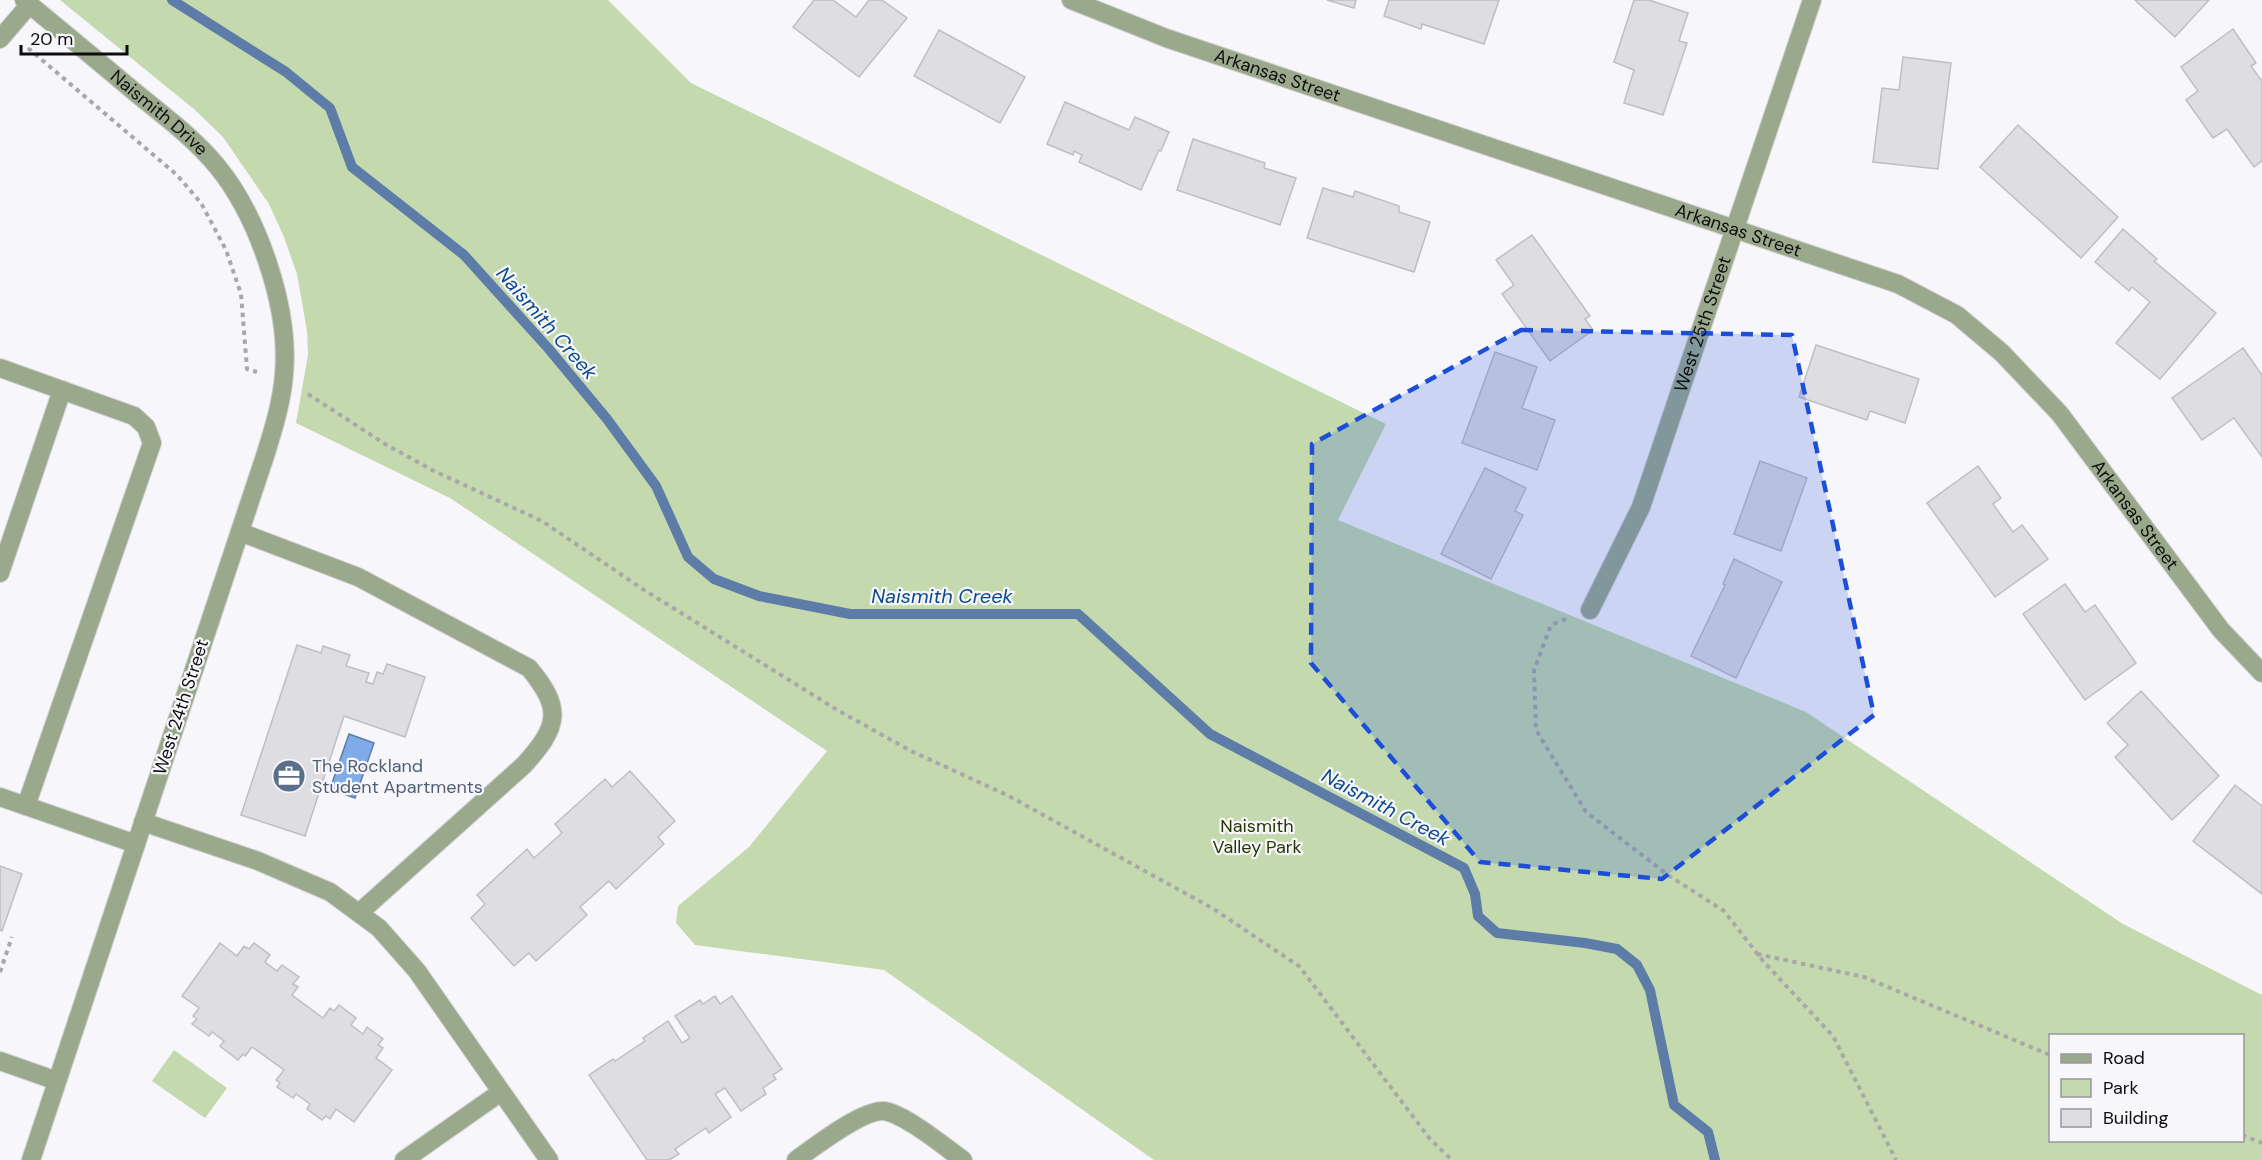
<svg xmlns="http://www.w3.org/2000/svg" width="2262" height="1160" viewBox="0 0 2262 1160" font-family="'DM Sans',sans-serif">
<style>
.green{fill:#c4d9ad;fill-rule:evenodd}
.water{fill:#7face8;stroke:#5d7ca7;stroke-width:1.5}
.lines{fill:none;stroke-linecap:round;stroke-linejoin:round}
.stream{stroke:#5d7ca7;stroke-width:10}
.building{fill:#dedde2;stroke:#bfbec2;stroke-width:1.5}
.service-casing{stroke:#d2d2d5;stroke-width:20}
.minor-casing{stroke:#d2d2d5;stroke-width:20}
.path{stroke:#a8a8ab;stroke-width:4;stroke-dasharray:4.5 4.5;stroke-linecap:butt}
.service{stroke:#9aa98c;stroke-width:18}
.minor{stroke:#9aa98c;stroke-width:18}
.marked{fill:#1d4ed8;fill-opacity:0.2;stroke:#1d4ed8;stroke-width:4.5;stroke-dasharray:12 8;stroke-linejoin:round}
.labels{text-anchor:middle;stroke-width:4.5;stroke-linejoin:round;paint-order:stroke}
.street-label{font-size:18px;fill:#0d0d0e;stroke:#f7f7fb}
.service-label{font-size:18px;fill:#4e5e75;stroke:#f7f7fb;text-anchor:start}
.park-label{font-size:18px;fill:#243703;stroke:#f7f7fb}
.water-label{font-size:20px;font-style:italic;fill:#0b498f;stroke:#f7f7fb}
</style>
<rect width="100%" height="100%" fill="#f7f7fb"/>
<g class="green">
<path d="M60 0H608L691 83 1386 424 1338 520 1806 712 2123 924 2262 995V1160H1154L884 970 695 945 676 923 678 906 749 847 827 751 450 498 296 423 308 355 307 331 297 274 284 237 269 204 223 137 195 110ZM2050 1036H2242V1140H2050Z"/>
<path d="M174 1050 227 1088 205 1118 152 1081Z"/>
</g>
<path class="water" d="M349 734 374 743 355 798 330 789Z"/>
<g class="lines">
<path class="stream" d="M172 0 286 72 330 108 352 167 464 255 548 348 607 419 656 486 688 557 714 579 759 596 850 614H1078L1210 734 1464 868 1475 894 1478 916 1497 933 1585 943 1617 949 1637 965 1650 990 1674 1105 1708 1132 1715 1160"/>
</g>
<g class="building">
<path d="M814 0H833L856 17 869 0H882L907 18 859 77 793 27Z"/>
<path d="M1327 0H1356L1354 8Z"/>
<path d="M1389 0H1499L1484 44 1422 24 1421 29 1384 16Z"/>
<path d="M1634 0H1649L1688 13 1679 41 1687 43 1663 115 1624 103 1634 70 1614 62Z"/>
<path d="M2135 0H2209L2175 37Z"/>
<path d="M2233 29 2256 63 2251 66 2262 81V161L2254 167 2227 129 2213 138 2186 100 2198 91 2181 67Z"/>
<path d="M939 30 1025 77 1000 123 914 76Z"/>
<path d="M1903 57 1951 63 1938 169 1873 162 1882 88 1899 90Z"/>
<path d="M1065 102 1129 130 1135 117 1169 132 1161 151 1159 150 1141 190 1079 162 1082 155 1074 151 1073 155 1047 144Z"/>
<path d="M2018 125 2118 217 2081 258 1980 167Z"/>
<path d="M1193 139 1265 163 1264 168 1296 178 1280 225 1177 190Z"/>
<path d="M1323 188 1353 197 1355 191 1399 206V212L1430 222 1414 272 1307 238Z"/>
<path d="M2123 229 2157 259 2154 261 2216 313 2160 379 2116 343 2150 302 2132 287 2129 291 2095 262Z"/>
<path d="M1532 235 1590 316 1585 319 1593 330 1550 361 1502 294 1514 285 1496 260Z"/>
<path d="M1816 345 1919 379 1905 423 1870 411 1867 420 1799 397Z"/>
<path d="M2243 348 2262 375V457L2234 418 2202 440 2172 398Z"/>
<path d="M1495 352 1537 367 1522 408 1555 420 1537 470 1462 443Z"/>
<path d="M1760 461 1807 478 1781 551 1734 534Z"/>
<path d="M1978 466 2001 498 1993 504 2013 532 2022 525 2048 559 1995 597 1927 503Z"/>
<path d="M1485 468 1526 488 1515 511 1523 515 1491 579 1441 554Z"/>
<path d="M1734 559 1782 582 1736 678 1691 656 1725 585 1723 584Z"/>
<path d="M2065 584 2085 612 2095 605 2136 663 2085 700 2023 614Z"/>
<path d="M297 645 321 653 323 646 350 655 346 666 369 673 366 682 373 684 377 672 383 674 387 664 425 677 405 737 344 716 305 836 241 815Z"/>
<path d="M2141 691 2219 776 2172 820 2115 757 2128 745 2107 723Z"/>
<path d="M630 771 675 821 658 837 664 844 616 889 609 881 580 907 587 915 536 961 529 953 514 966 471 918 485 904 477 895 527 849 534 858 562 833 555 824 605 779 612 787Z"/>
<path d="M2235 785 2262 806V894L2193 841Z"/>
<path d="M0 866 22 874 2 931 0 930Z"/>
<path d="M220 943 237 956 244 946 249 949 254 943 270 955 265 962 277 971 282 965 299 977 293 984 298 987 292 995 323 1018 330 1008 334 1011 339 1005 356 1018 351 1025 363 1034 367 1027 383 1039 378 1045 383 1048 376 1058 392 1070 354 1122 336 1109 330 1119 326 1116 322 1120 307 1109 310 1104 296 1094 293 1098 277 1087 280 1083 276 1080 284 1070 252 1047 245 1056 243 1054 238 1060 220 1046 224 1041 212 1032 209 1036 192 1024 197 1019 193 1016 199 1008 182 996Z"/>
<path d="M715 996 720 1004 732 996 782 1069 773 1075 776 1079 763 1088 766 1094 741 1111 725 1088 715 1094 731 1117 709 1133 706 1128 675 1149 679 1154 669 1160H647L589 1075 613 1059 615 1061 645 1041 643 1038 668 1021 682 1043 690 1038 675 1016 700 1000 703 1004Z"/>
</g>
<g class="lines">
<defs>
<g id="service">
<path d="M0 39 30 4"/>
<path d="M0 368 134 416 146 427 152 443 26 806"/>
<path d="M240 532 358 577 529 668C563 709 559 726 524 765L359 913"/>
<path d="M0 573 62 390"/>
<path d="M0 797 136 844"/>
<path d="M143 822 258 861 330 892 379 928 417 971 549 1160"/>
<path d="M0 1061 57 1081"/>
<path d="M404 1160 501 1092"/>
<path d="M796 1160C814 1147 863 1109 884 1111 905 1114 945 1147 963 1160"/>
</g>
<g id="minor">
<path id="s1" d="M24 0C62 31 99 62 136 93 164 116 194 138 217 166 258 216 290 308 284 374 282 401 274 427 266 453L31 1160"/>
<path id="s2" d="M1071 0 1166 38 1898 284 1957 315 2002 353 2060 414 2221 630 2262 673"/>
<path id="s3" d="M1590 610 1641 507 1812 0"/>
</g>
</defs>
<use href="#service" class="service-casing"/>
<use href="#minor" class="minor-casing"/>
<g class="path">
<path d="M28 48 177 175 201 203 226 250 241 294 247 369 257 372"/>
<path d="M308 394 385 444 434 471 542 521 644 590 839 711 911 751 1007 795 1212 908 1299 966 1430 1139 1452 1160"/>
<path d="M1566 619 1551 625 1534 670 1536 730 1586 812 1668 875 1724 911 1763 961 1833 1036 1896 1160"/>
<path d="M1757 954 1864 977 2050 1055"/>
<path d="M0 972 12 937"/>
<path d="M2242 1135 2262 1143"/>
</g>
<use href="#service" class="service"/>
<use href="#minor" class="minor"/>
</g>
<path class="marked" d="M1521 330 1792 335 1874 715 1662 879 1480 862 1311 663 1312 444Z"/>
<defs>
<symbol id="office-disc" viewBox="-11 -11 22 22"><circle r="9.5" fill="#5c6f8a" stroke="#f7f7fb"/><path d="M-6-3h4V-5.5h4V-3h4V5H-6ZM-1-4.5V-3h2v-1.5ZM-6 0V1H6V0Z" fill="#fff"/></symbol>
</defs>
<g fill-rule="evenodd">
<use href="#office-disc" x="270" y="757" width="38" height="38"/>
</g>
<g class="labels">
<g class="street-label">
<text dy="6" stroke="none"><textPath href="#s2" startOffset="220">Arkansas Street</textPath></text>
<text dy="6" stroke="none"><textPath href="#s1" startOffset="176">Naismith Drive</textPath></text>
<text dy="6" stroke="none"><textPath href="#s2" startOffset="706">Arkansas Street</textPath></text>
<text dy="6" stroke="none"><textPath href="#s3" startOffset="308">West 25th Street</textPath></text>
<text dy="6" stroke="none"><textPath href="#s2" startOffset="1210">Arkansas Street</textPath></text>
<text transform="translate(181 707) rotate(-72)" y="6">West 24th Street</text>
</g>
<g class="service-label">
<text x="312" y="772">The Rockland<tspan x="312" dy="21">Student Apartments</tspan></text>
</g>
<g class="park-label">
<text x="1257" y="832">Naismith<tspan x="1257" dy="21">Valley Park</tspan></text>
</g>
<g class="water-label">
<text transform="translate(547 323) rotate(49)" y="7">Naismith Creek</text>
<text x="942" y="603">Naismith Creek</text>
<text transform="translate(1386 807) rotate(28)" y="7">Naismith Creek</text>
</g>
</g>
<rect x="2049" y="1034" width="195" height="108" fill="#f7f7fb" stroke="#99999c" stroke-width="1.5"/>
<rect x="2061" y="1054" width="30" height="9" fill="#9aa98c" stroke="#99999c" stroke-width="1.5"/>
<text x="2103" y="1064" font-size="18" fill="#0d0d0e">Road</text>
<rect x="2061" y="1079" width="30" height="18" fill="#c4d9ad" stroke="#99999c" stroke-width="1.5"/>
<text x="2103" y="1094" font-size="18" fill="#0d0d0e">Park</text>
<rect x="2061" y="1109" width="30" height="18" fill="#dedde2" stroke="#99999c" stroke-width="1.5"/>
<text x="2103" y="1124" font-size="18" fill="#0d0d0e">Building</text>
<path d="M21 45v9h106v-9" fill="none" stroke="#0d0d0e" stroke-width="3"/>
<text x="30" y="45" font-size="18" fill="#0d0d0e" stroke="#f7f7fb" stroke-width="4.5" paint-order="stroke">20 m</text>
</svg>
